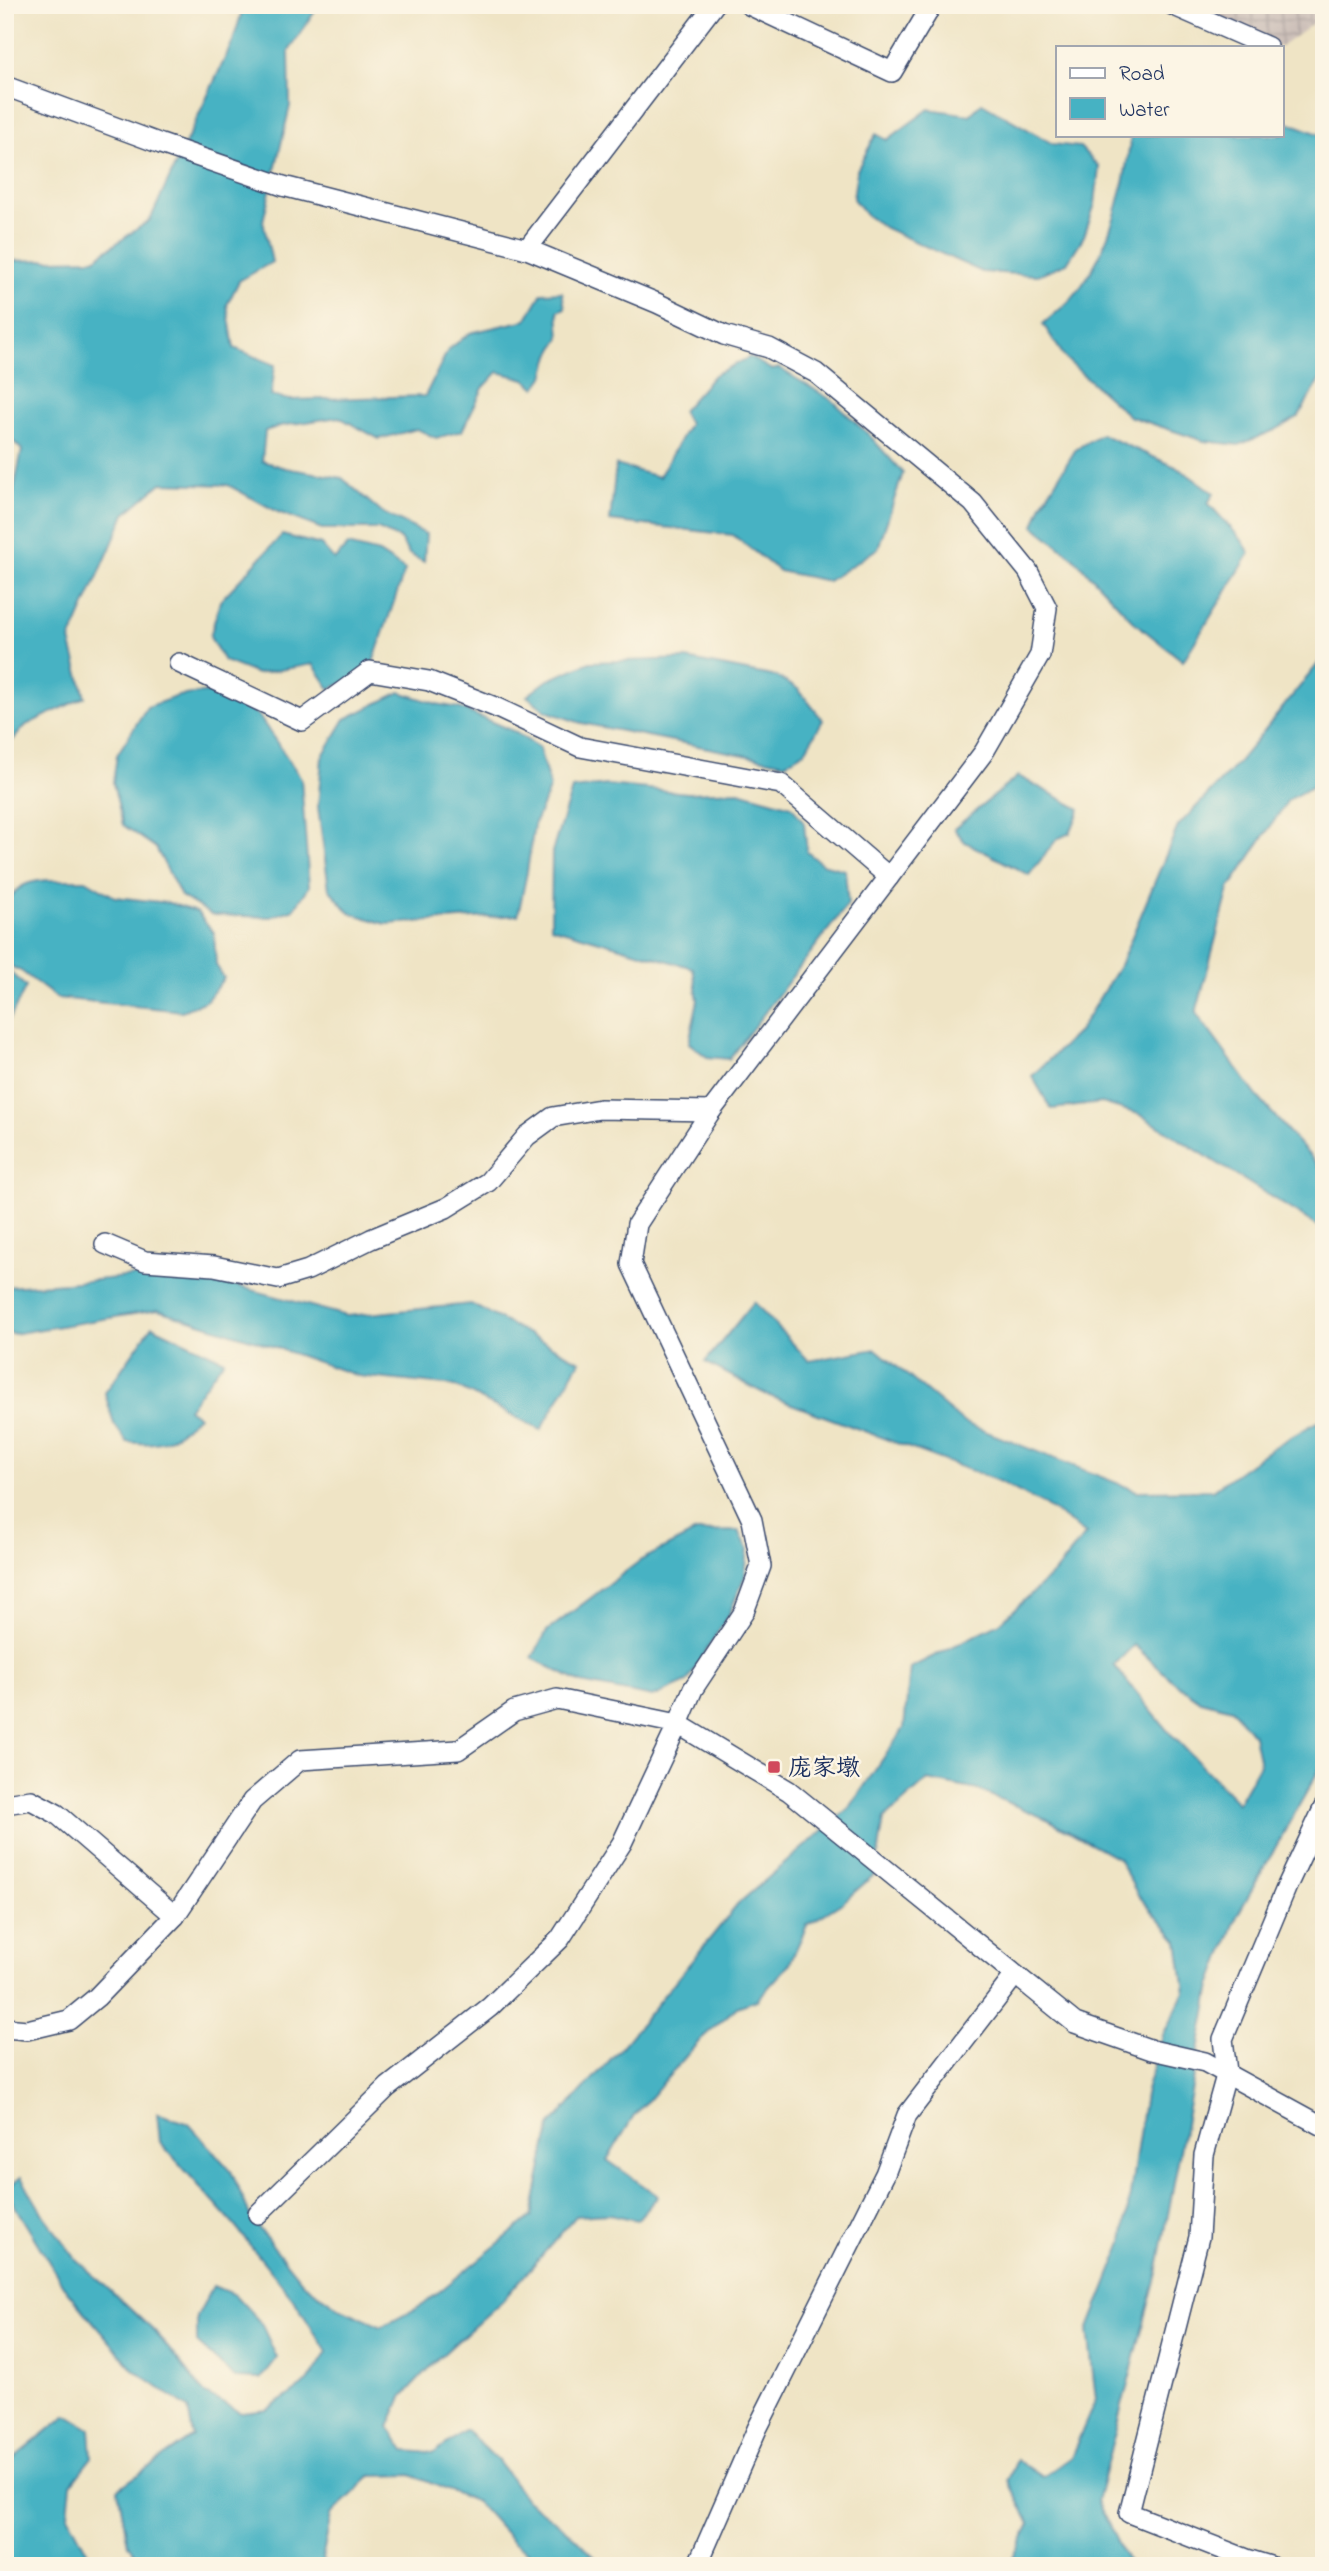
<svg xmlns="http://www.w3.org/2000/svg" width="1329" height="2571" viewBox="0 0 1329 2571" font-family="'Indie Flower','LXGW WenKai TC',sans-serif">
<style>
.industrial{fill:url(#industrial-grid)}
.water{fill:#46b2c3;stroke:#307090;stroke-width:2;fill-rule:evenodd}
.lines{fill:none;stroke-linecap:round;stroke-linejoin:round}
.street-casing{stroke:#3b4a6d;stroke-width:22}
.street{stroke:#fff;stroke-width:19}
.poi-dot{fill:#d1495b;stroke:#fcf5e5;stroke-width:2.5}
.labels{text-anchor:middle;stroke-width:5;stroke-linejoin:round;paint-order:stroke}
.poi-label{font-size:24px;fill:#1b2f5e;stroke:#fcf5e5;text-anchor:start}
</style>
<defs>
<pattern id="industrial-grid" width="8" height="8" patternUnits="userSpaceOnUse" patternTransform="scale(1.75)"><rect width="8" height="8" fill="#cec1ba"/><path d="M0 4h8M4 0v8" fill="none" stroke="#b0a6a2"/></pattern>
</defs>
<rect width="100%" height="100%" fill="#fcf5e5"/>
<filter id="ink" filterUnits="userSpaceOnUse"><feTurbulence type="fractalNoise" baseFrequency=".0143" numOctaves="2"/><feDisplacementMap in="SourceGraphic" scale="14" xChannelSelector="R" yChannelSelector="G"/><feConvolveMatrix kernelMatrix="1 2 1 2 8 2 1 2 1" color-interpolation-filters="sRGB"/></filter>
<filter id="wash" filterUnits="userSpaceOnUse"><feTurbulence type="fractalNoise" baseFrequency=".00686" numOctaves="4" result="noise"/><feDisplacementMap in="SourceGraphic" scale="28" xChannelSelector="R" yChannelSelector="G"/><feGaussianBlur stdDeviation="1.57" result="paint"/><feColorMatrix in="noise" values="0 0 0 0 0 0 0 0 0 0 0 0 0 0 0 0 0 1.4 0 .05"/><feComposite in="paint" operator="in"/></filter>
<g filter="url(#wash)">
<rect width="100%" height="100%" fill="#efe4c5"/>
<path class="industrial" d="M1172 5H1324V15L1281 47H1268Z"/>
<g class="water">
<path d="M244 5H319L289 51 290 106 263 221 272 262 239 281 227 305 234 348 275 365 271 396 290 400 425 396 448 350 470 333 526 320 542 293 562 292 565 308 558 311 560 338 550 355 544 377 536 388 525 379 498 372 483 388 462 431 436 438 417 429 379 439 339 417 280 426 265 431 262 461 285 468 342 478 381 512 426 534 424 562 409 554 400 539 378 529H322L278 512 228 485 161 483 125 514 70 640 85 697 26 725 5 749V533L22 450 5 433V261L94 259 150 220 233 41Z"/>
<path d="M982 103 1053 144 1080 147 1099 167 1095 204 1084 236 1067 263 1038 275 982 272 885 228 866 215 853 199 857 170 876 134 887 140 929 109 970 115Z"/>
<path d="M1282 120 1324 136V374L1298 417 1275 430 1239 445 1204 441 1129 416 1066 359 1043 324C1053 315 1064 307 1072 298 1110 254 1124 191 1131 135H1282Z"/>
<path d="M750 357 772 370 779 368 833 401 869 435 903 473 878 548 828 581 779 571 733 535 610 521 616 465 659 477 689 424 682 411 714 375Z"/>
<path d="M1101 434 1178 468 1214 493 1208 503 1241 539 1250 553 1183 661 1134 622 1074 558 1034 526 1042 504 1076 449Z"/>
<path d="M282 535 321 545 334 560 348 545 379 553 405 570 370 671 330 689 313 664 257 674 224 661 210 637 220 601Z"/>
<path d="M1324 652V780L1288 800 1229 889 1196 1013 1257 1096 1324 1172V1230L1139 1114 1102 1103 1051 1109 1032 1076 1079 1031 1121 963 1178 826 1238 763 1318 664Z"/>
<path d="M686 659 777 677 798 689 823 720 805 751 785 763 581 723 546 711 527 696 548 680 590 662Z"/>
<path d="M216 691 258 715 301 778 309 887 294 909 271 917 212 915 181 896 156 848 123 825 113 783 117 755 147 707 178 696Z"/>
<path d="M400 692 437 704 459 708 513 731 539 748 550 787 534 825 527 872 518 915 386 924 350 913 329 889 318 807 322 757 345 719Z"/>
<path d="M1018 776 1080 809 1070 833 1057 839 1029 875 965 842 954 829Z"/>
<path d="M607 785 688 793 739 791 792 806 804 823 807 852 822 864 845 870 848 904 729 1059 707 1057 689 1043 698 1000 693 968 551 927 552 852 572 789Z"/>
<path d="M86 880 115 897 169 903 197 912 214 933 216 965 224 978 206 1001 182 1011 57 998 21 971 12 967C4 953 5 941 5 925 5 871 47 881 86 880Z"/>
<path d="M5 967 26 987 9 1020 5 1019Z"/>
<path d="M183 1271 347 1316 471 1304 580 1361 541 1430 455 1386 358 1376 260 1342 158 1310 12 1334 5 1331V1287L67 1283Z"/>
<path d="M754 1302 809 1361 876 1349 964 1423 1137 1491 1213 1490 1272 1448 1324 1418V1761L1237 1916 1211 1986 1157 2273 1097 2501 1129 2566H1009L1030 2524 1008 2480 1017 2460 1043 2477 1071 2457 1096 2399 1088 2331 1123 2242 1145 2094 1163 2035 1185 1992 1178 1941 1138 1895 1118 1858 1049 1820 978 1790 928 1780 884 1819 875 1874 842 1903 807 1925 789 1965 757 2000 737 2007 701 2039 634 2116 607 2160 658 2196 637 2220 609 2214 576 2216 503 2300 439 2358 402 2397 389 2427 405 2451 434 2453 466 2430 498 2461 526 2500 567 2530 604 2566H548L513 2542 477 2502 411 2475 371 2476 331 2515 322 2559 327 2566H143L128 2544 118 2489 193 2436 188 2408 134 2370 66 2290 5 2190 21 2177 44 2216 76 2259 156 2333 205 2394 241 2413 267 2410 308 2382 327 2352 292 2297 233 2224 160 2142 157 2113 189 2124 231 2171 252 2220 303 2283 339 2308 382 2327 423 2305 532 2216 550 2126 620 2049 739 1903 850 1807 904 1728 910 1668 1000 1623 1056 1571 1086 1534 1043 1504 996 1480 767 1395 705 1362ZM1134 1645 1174 1682 1201 1701 1232 1709 1254 1736 1260 1764 1238 1803 1166 1729 1114 1665Z"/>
<path d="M152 1326 224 1360 188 1409 198 1416C170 1441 165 1447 127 1442L114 1424 105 1393Z"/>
<path d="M739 1531 748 1549 745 1576 730 1612 687 1682 653 1697 581 1683 532 1658 547 1631 641 1560 696 1532Z"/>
<path d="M213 2286 235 2295 261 2323 277 2358 261 2379 235 2378 197 2343V2316Z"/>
<path d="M67 2415 90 2429 92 2457 71 2484 68 2515 95 2566H5V2468L20 2453Z"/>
</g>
</g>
<g filter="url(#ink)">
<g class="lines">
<defs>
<g id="street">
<path d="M749 5 892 72 932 5"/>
<path d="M1172 5 1268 47"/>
<path d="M5 86 161 144 283 186 527 249 714 5"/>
<path d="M527 249 657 303 724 335 769 348 816 373 973 503 1028 571 1047 608 1040 655 984 752 711 1111 637 1224 631 1264 752 1520 761 1566 744 1612 693 1689 678 1724 789 1791 1075 2023 1152 2050 1205 2062 1324 2127"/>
<path d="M179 663 302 721 370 671 429 681 495 707 580 747 781 784 889 877"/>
<path d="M105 1244 145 1261 214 1266 278 1279 308 1270 371 1239 446 1208 488 1182 527 1136 553 1117 600 1109 711 1111"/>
<path d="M5 1804 31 1800 57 1814 175 1916"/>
<path d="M5 2028 27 2030 69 2020 97 1997 175 1916 252 1801 300 1760 458 1750 514 1711 557 1699 678 1724 622 1843 560 1939 490 2007 388 2087 258 2214"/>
<path d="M697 2566 757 2429 885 2174 907 2115 1015 1975"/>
<path d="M1270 2566 1247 2559 1129 2513 1199 2237 1204 2155 1227 2072 1223 2039 1287 1886 1324 1807"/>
</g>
</defs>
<use href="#street" class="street-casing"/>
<use href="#street" class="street"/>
</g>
</g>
<rect class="poi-dot" x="767" y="1760" width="14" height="14" rx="3.5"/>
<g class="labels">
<g class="poi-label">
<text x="788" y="1775">庞家墩</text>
</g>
</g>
<rect width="1329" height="2571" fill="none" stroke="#fcf5e5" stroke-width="28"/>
<rect x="1056" y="46" width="228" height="91" fill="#fcf5e5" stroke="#a2a6af" stroke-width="2"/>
<rect x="1070" y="68" width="35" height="10" fill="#ffffff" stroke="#a2a6af" stroke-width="2"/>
<text x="1119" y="80" font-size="21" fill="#1b2f5e">Road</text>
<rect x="1070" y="98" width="35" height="21" fill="#46b2c3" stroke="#a2a6af" stroke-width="2"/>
<text x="1119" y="116" font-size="21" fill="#1b2f5e">Water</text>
</svg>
